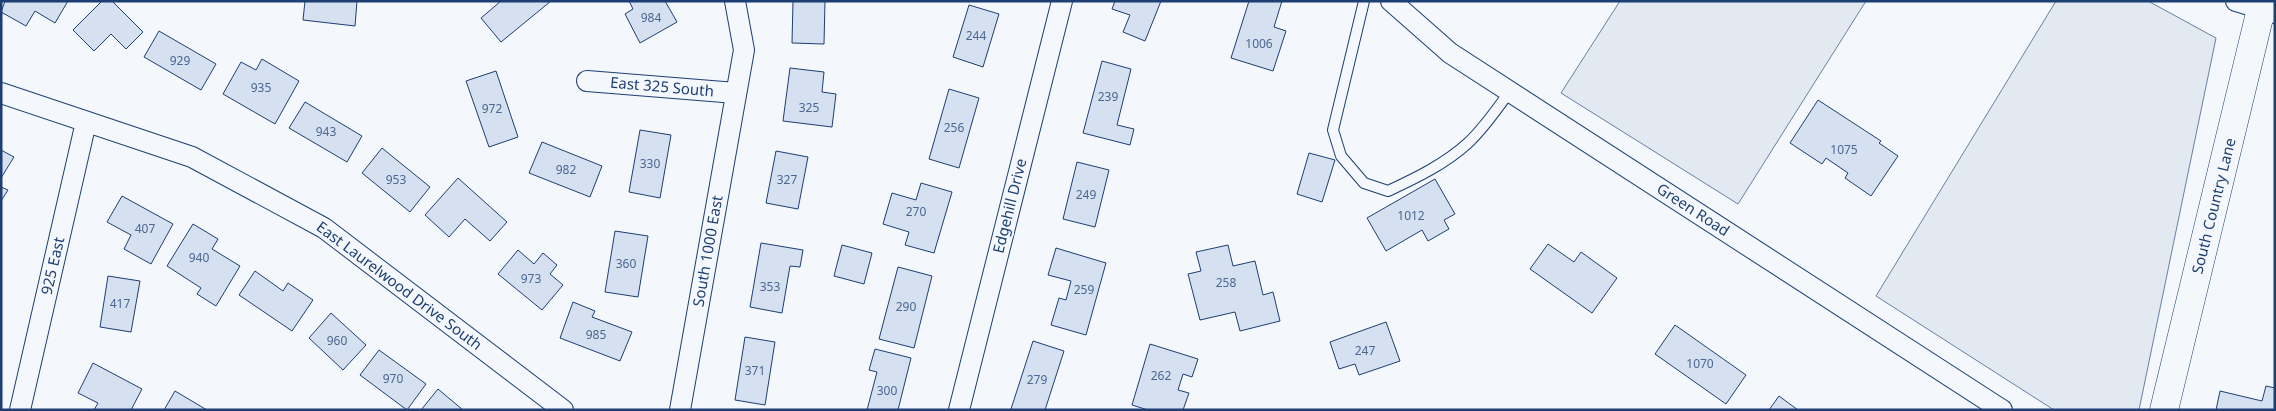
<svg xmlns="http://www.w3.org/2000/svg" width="2276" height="411" viewBox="0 0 2276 411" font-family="'Noto Sans',sans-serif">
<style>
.green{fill:#e3e9f0;stroke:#687fa3}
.building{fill:#d5e0f0;stroke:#1d3f73}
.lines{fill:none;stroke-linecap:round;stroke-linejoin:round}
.lane-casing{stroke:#1d3f73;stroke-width:12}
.street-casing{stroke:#1d3f73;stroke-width:22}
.secondary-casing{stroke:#1d3f73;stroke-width:29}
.lane{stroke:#f4f7fb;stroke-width:10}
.street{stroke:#f4f7fb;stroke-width:20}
.secondary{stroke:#f4f7fb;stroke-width:28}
.labels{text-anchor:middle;stroke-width:4;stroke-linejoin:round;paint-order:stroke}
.number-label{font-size:12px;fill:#4b6792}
.street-label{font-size:15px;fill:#1d3f73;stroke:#f4f7fb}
</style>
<rect width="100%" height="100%" fill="#f4f7fb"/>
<g class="green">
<path d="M1620 1H1866L1738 204 1561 93Z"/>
<path d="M2056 1H2148L2216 38 2139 410H2054L1876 296Z"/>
</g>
<g class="building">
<path d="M5 1H68L55 23 35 11 26 26 1 12Z"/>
<path d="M102 1H112L143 32 126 49 111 34 94 51 73 30Z"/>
<path d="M305 1H357L355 26 303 20Z"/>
<path d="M501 1H551L501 42 481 18Z"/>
<path d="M629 1H665L677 22 640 43 625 14 633 9Z"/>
<path d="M793 1H825L824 44 792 43Z"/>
<path d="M1115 1H1161L1145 41 1123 32 1130 15 1112 9Z"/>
<path d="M1249 1H1282L1274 27 1286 31 1273 71 1231 58Z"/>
<path d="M969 5 999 14 983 67 953 57Z"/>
<path d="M159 31 216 64 201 90 144 57Z"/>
<path d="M262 59 299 81 275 124 223 94 241 62 256 70Z"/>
<path d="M1102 61 1131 69 1117 125 1134 129 1130 145 1083 133Z"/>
<path d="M790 68 824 72 822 92 836 94 832 127 783 121Z"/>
<path d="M496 71 518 137 489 147 466 81Z"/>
<path d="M949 89 979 98 959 168 929 159Z"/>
<path d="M1818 100 1881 141 1879 143 1898 156 1871 196 1845 178 1848 173 1826 158 1822 164 1790 143Z"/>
<path d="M305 102 362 136 347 162 289 128Z"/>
<path d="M640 130 671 135 660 198 629 192Z"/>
<path d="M542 142 602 166 590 197 529 173Z"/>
<path d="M382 148 430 187 410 212 362 173Z"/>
<path d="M1 150 14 157 1 178Z"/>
<path d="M776 151 808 157 798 209 766 203Z"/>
<path d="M1309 153 1335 160 1322 202 1297 194Z"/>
<path d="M1077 162 1109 170 1095 227 1063 219Z"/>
<path d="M458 178 507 222 490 241 465 219 449 237 425 215Z"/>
<path d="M1435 179 1455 214 1444 220 1449 229 1428 241 1422 230 1386 251 1367 218Z"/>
<path d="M921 183 952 192 934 253 905 245 909 232 883 224 892 193 916 200Z"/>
<path d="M1 187 8 190 1 201Z"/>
<path d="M122 196 173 224 151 264 124 249 131 235 107 222Z"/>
<path d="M193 224 218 239 212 249 240 266 216 306 197 294 201 288 167 266Z"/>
<path d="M615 231 648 236 638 297 605 292Z"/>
<path d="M761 243 803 250 800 267 790 266 782 313 750 307Z"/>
<path d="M1548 244 1574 262 1581 252 1617 278 1592 313 1530 269Z"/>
<path d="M842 245 872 253 864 284 834 276Z"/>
<path d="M1228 245 1233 266 1255 261 1263 295 1273 292 1280 321 1240 331 1235 312 1200 320 1188 274 1201 271 1196 252Z"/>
<path d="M1056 248 1106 263 1086 335 1051 325 1059 298 1066 300 1071 281 1048 275Z"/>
<path d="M518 250 534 264 543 253 557 265 550 274 563 285 542 310 498 274Z"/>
<path d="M898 267 932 276 914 348 879 339Z"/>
<path d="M255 271 283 291 288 283 313 300 292 331 239 295Z"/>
<path d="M108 276 140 281 131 332 100 327Z"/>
<path d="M573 302 595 311 592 317 632 332 620 361 560 338Z"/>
<path d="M331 313 366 345 343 370 309 338Z"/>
<path d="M1386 322 1400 361 1359 375 1355 364 1339 369 1330 342Z"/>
<path d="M1675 325 1746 375 1726 404 1655 354Z"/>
<path d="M745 337 775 342 765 405 735 400Z"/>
<path d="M1033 341 1064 351 1045 410H1014L1011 409Z"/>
<path d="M1150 344 1198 359 1192 377 1183 374 1178 390 1189 393 1183 410H1148L1132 405Z"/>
<path d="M875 349 911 358 898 410H867L877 372 869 370Z"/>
<path d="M379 350 426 384 407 410 360 375Z"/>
<path d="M93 363 142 389 131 410H94L98 403 78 393Z"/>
<path d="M2266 386 2275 388V410H2216L2220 391 2262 401Z"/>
<path d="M438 389 463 410H421Z"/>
<path d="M175 391 207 410H164Z"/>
<path d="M1779 396 1798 410H1769Z"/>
</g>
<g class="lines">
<defs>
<path id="lane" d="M1364 1 1333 130 1341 156 1364 183 1388 191C1416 178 1445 164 1468 143 1484 128 1497 109 1510 91"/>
<g id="street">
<path d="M1391 1 1450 53 2002 410"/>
<path d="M2236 1 2275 13"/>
<path d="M587 81 736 93"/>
<path d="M1 93 192 157 324 228 563 410"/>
<path d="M20 410 86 122"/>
<path d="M680 410 744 50 735 1"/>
<path d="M959 410 1062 1"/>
</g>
<path id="secondary" d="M2164 410 2263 1"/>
</defs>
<use href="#lane" class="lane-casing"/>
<use href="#street" class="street-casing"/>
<use href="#secondary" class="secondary-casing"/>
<use href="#lane" class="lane"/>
<use href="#street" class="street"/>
<use href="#secondary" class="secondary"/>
</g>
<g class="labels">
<g class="number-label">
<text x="651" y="22">984</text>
<text x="976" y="40">244</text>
<text x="1259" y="48">1006</text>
<text x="180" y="65">929</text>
<text x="261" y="92">935</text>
<text x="1108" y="101">239</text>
<text x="809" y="112">325</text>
<text x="492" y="113">972</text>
<text x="954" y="132">256</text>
<text x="326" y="136">943</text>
<text x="1844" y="154">1075</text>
<text x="650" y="168">330</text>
<text x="566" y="174">982</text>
<text x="396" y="184">953</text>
<text x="787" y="184">327</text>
<text x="1086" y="199">249</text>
<text x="916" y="216">270</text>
<text x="1411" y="220">1012</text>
<text x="145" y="233">407</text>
<text x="199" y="262">940</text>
<text x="626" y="268">360</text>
<text x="531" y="283">973</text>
<text x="1226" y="287">258</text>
<text x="770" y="291">353</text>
<text x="1084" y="294">259</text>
<text x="120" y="308">417</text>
<text x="906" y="311">290</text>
<text x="596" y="339">985</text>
<text x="337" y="345">960</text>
<text x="1365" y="355">247</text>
<text x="1700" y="368">1070</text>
<text x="755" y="375">371</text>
<text x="1161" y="380">262</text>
<text x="393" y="383">970</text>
<text x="1037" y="384">279</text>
<text x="887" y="395">300</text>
</g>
<g class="street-label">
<text transform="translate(662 87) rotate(5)" y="5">East 325 South</text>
<text transform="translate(1010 206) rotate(-76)" y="5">Edgehill Drive</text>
<text transform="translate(2214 206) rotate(-76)" y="5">South Country Lane</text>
<text transform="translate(1693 210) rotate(33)" y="5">Green Road</text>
<text transform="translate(708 251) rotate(-80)" y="5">South 1000 East</text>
<text transform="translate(53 266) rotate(-77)" y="5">925 East</text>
<text transform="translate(399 286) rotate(37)" y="5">East Laurelwood Drive South</text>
</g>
</g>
<rect width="2276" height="411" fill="none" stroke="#1d3f73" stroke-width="5"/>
</svg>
